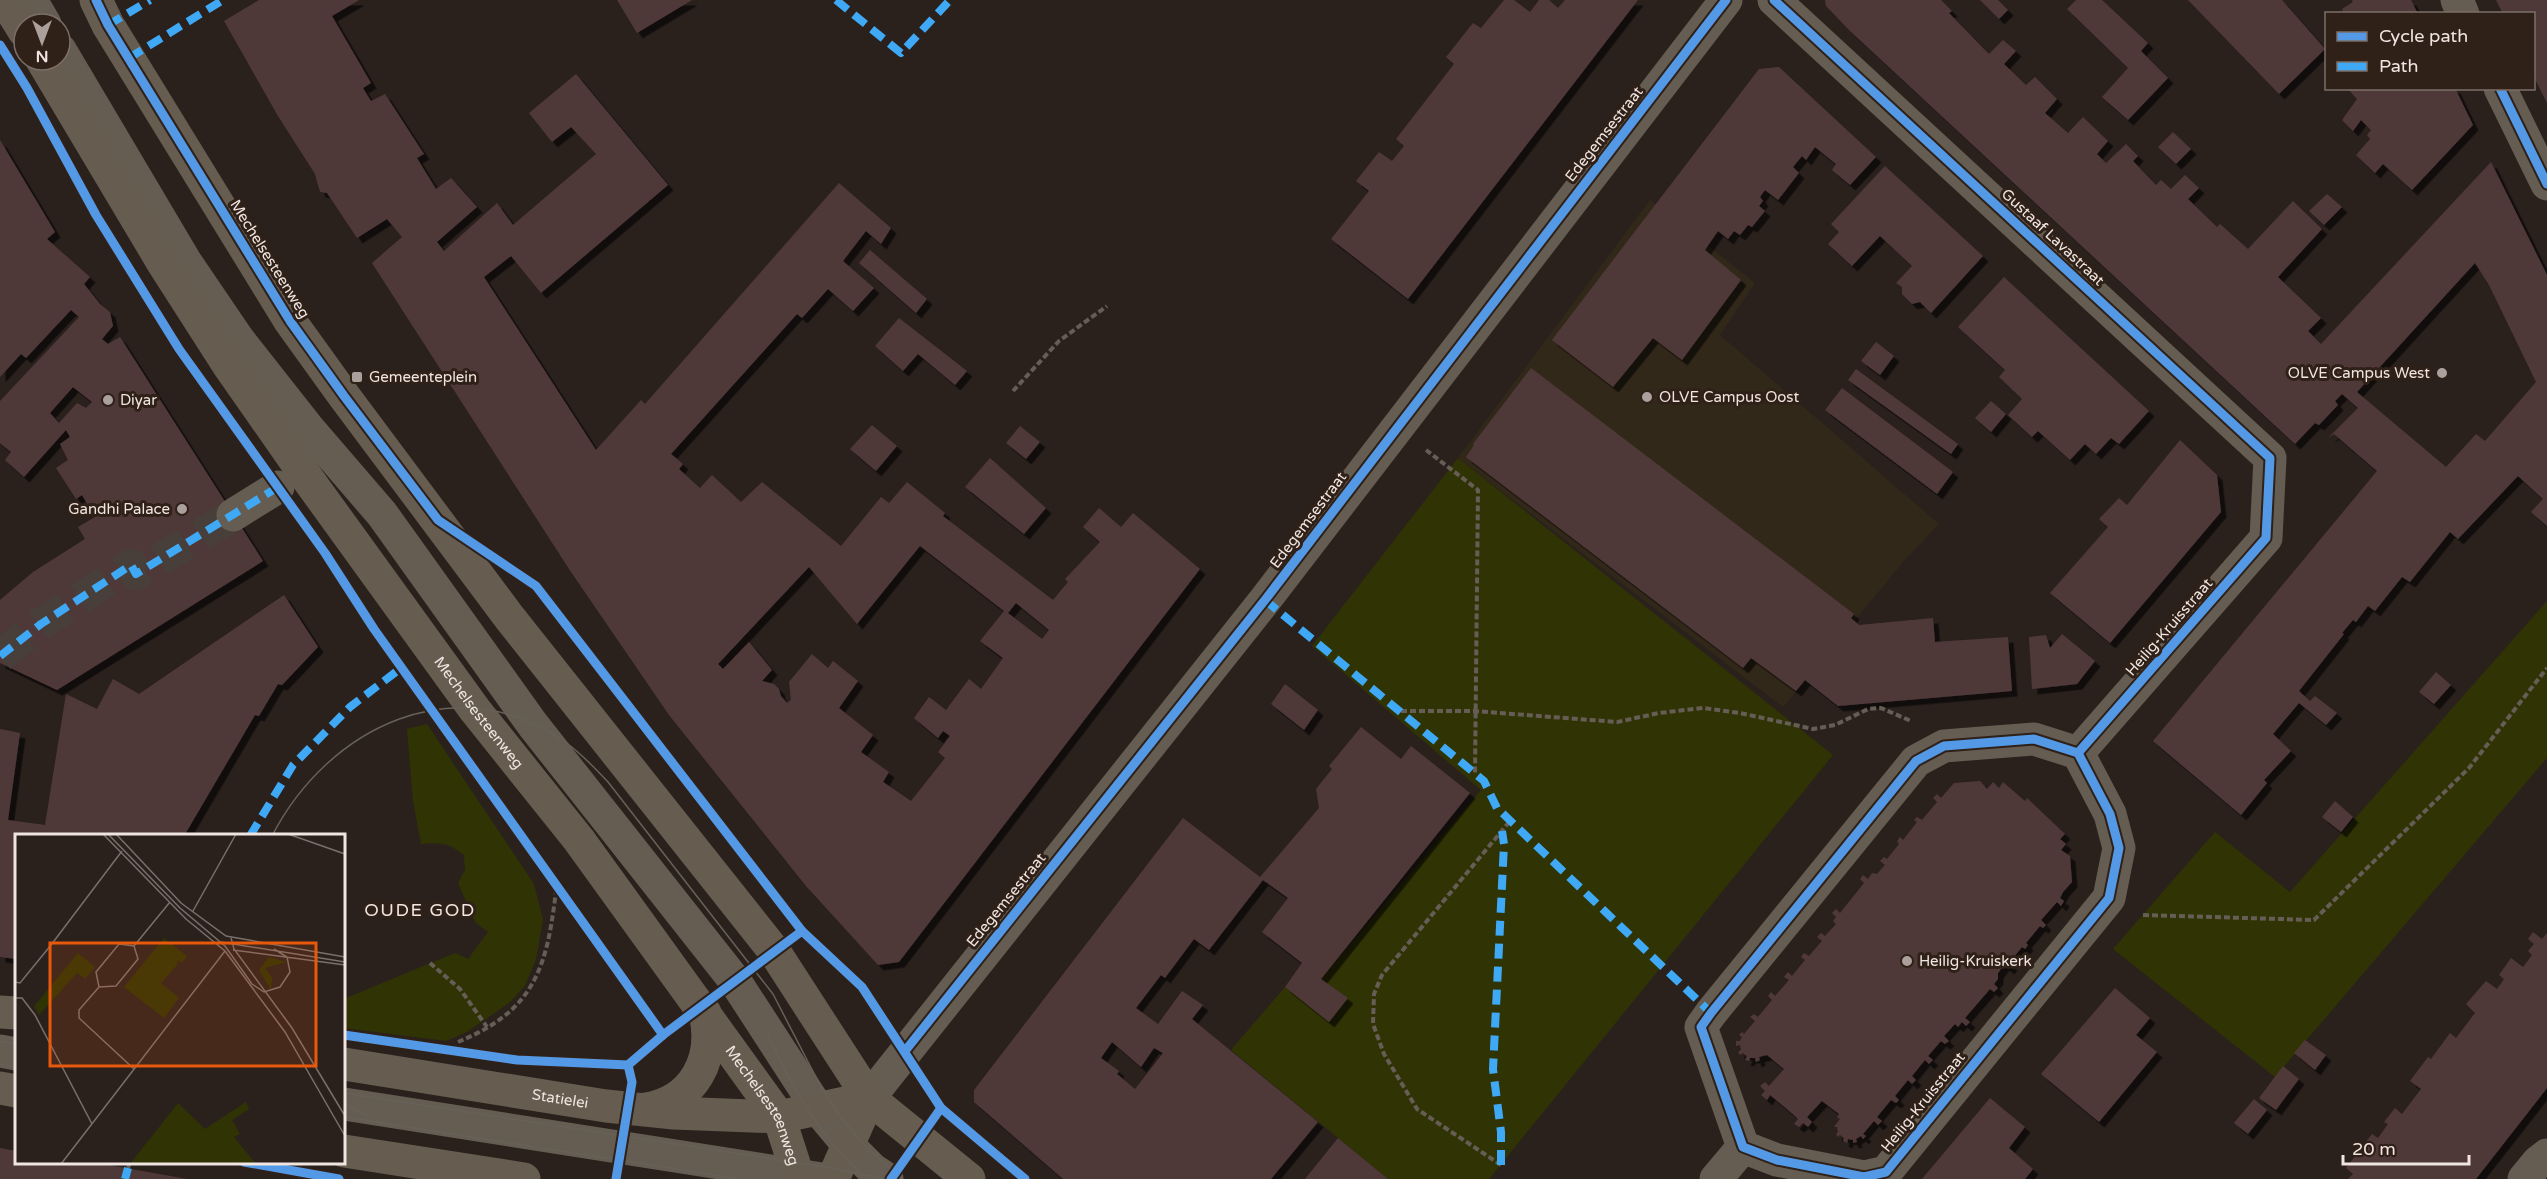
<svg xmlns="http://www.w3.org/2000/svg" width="2547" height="1179" viewBox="0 0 2547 1179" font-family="'Varela Round',sans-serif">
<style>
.education{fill:#32281a}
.green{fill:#303404}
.building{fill:#4f3939;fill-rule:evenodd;filter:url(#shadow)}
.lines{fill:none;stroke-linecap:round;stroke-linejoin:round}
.minor-tunnel{stroke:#483e3a;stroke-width:33;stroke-dasharray:33 16;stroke-linecap:butt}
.path{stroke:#655d56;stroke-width:4;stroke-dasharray:6 3;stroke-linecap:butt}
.minor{stroke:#655d52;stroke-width:33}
.major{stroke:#665d50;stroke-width:33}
.tram{stroke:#676159;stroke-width:1.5}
.quiet{stroke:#3fa9f5;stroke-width:8;stroke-dasharray:15 8;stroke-linecap:butt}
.cycleway-casing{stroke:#2f2018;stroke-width:13}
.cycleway{stroke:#5399e6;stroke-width:9}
.poi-dot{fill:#aba09c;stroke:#2f2018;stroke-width:2}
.labels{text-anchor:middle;stroke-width:6;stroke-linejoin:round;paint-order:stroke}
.street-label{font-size:15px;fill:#f0e5e0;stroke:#2f2018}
.poi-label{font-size:15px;fill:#f0e5e0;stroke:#2f2018;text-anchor:start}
.quarter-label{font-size:18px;letter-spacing:1.5px;fill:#f0e5e0;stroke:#2f2018}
.inset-road{fill:none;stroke:#796f6b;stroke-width:1.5}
.view{fill:#e8590c;fill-opacity:0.15;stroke:#e8590c;stroke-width:3}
.inset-edge{fill:none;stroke:#f0e5e0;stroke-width:3}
</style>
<defs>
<filter id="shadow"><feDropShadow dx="5.5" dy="5.5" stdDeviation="0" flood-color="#0009"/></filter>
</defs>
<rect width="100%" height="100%" fill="#2a211d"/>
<path class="education" d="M1650 200 1755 283 1720 335 1939 524 1904 561 1783 707 1458 458Z"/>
<g class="green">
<path d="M1458 458 1833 755 1489 1179H1388L1231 1050 1285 987 1328 1021 1348 998 1321 979 1481 790 1312 646Z"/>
<path d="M2547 601V758L2275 1077 2113 949 2215 832 2290 892Z"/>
<path d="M427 724 534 884 543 920 536 959 525 986 509 1003 467 1032 446 1041 344 1028V997L346 998 455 953 468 959 488 932 475 922 458 883 465 870 464 855C449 843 440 842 421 844L413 801 407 729Z"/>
</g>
<g class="building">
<path d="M259 0H359L332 16 371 83 363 88 371 101 385 94 424 154 417 158 436 189 451 178 477 207 437 242 444 251 497 203 513 225 596 154 571 127 552 142 529 113 576 74 668 185 541 293 511 256 484 277 596 450 641 400 645 404 839 183 891 228 881 244 866 231 843 261 874 288 853 311 828 289 802 318 797 314 671 454 683 464 679 469 700 488 712 475 741 502 762 482 841 546 881 497 889 503 907 482 945 513 943 516 1053 600 1068 582 1065 579 1100 542 1083 527 1099 508 1121 527 1133 513 1200 569 899 962 878 965 806 886 669 715 569 569 372 263 402 237 387 219 357 238 327 193 320 192 315 174 278 116 224 21ZM920 546 1004 611 980 641 1003 658 981 689 969 679 946 710 929 697 914 718 938 738 943 731 950 736 938 752 945 758 911 801 883 782 889 772 861 752 873 735 839 708 858 681 833 661 828 668 812 654 789 682 791 700 787 703 781 696 779 689 774 684 762 681 772 670 749 642 723 669 718 664 809 567 857 624ZM1016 603 1049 630 1042 639 1008 613Z"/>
<path d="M617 0H692L637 33Z"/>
<path d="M1504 0H1514L1530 12 1539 0H1549L1558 8 1565 0H1638L1408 299 1331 239 1369 191 1356 181 1379 152 1392 161 1404 146 1396 139 1454 64 1446 57 1473 23 1481 28Z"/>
<path d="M1825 0H1941L1952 11 1949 13 1989 54 2003 40 2016 51 2004 64 2026 85 2035 77 2057 99 2045 113 2068 133 2083 117 2108 141 2097 154 2106 163 2126 144 2138 156 2133 161 2156 185 2161 180 2171 189 2185 175 2199 188 2188 199 2217 227 2220 224 2248 249 2293 201 2322 229 2278 277 2321 318 2308 331 2321 344 2491 162 2547 275V526L2531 512 2543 499 2518 476 2458 539 2450 532 2410 582 2402 577 2375 611 2368 606 2356 622 2353 620 2342 633 2344 634 2299 691 2310 701 2315 696 2337 713 2326 725 2299 703 2273 734 2291 751 2264 780 2267 783 2241 815 2153 741 2377 471 2334 434 2328 438 2358 408 2342 394 2335 401 2338 405 2319 425 2315 423 2295 444 1849 30 1826 6ZM2475 263 2489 285 2536 382 2485 441 2476 434 2446 467 2357 392Z"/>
<path d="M1980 0H1998L2008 10 1999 19Z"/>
<path d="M2076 0H2102L2148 43 2141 51 2168 78 2128 120 2102 97 2128 68 2067 9Z"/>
<path d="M2188 0H2282L2325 49 2279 94Z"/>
<path d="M2352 0H2411L2418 14H2344L2342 9 2353 2Z"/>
<path d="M2496 0H2547V103L2534 77V14H2503Z"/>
<path d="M1779 67 1876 157 1850 185 1832 170 1836 164 1815 147 1806 160 1802 156 1793 167 1799 173 1778 200 1765 190 1760 197 1763 201 1759 206 1765 211 1752 227 1748 225 1740 235 1734 231 1728 239 1718 231 1705 250 1741 280 1682 360 1653 338 1613 387 1552 340 1759 69Z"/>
<path d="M2347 88H2455L2473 125 2412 190 2383 164 2375 173 2356 155 2370 139 2367 135 2371 130 2361 120 2353 131 2342 120 2357 99Z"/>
<path d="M2173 132 2191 149 2176 164 2158 147Z"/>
<path d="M0 140 55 232 47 239 90 277 84 284 100 304 110 312 113 326 102 339 108 344 120 337 263 561 57 690 0 663V600L33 572 85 539 78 527 95 517 82 495 76 499 56 468 68 460 60 444 70 437 66 430 24 477 5 460 11 452 0 443V401L79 317 71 310 26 358 21 354 0 377ZM73 387 92 402 86 408 77 403 59 423 50 413Z"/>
<path d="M1885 166 1983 256 1931 313 1920 302 1912 304 1902 294V287L1896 283 1912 266 1880 236 1852 266 1828 244 1839 232 1831 224Z"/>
<path d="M2327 194 2342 207 2324 225 2309 211Z"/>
<path d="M870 250 927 299 916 313 859 263Z"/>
<path d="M2004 277 2149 411 2119 444 2111 438 2096 454 2085 444 2070 460 2038 431 2032 437 2008 415 2022 399 1999 377 2005 370 1958 327Z"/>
<path d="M899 318 967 371 955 385 918 354 903 371 875 346Z"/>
<path d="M1876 342 1894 356 1880 375 1861 361Z"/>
<path d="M1531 368 1854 614 1851 618 1859 625 1933 618 1935 642 2008 637 2012 691 1838 706 1805 680 1796 691 1751 658 1743 668 1466 457 1474 445 1473 444Z"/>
<path d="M1856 369 1958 444 1951 454 1848 380Z"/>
<path d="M1842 388 1953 472 1937 494 1825 410Z"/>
<path d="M1991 401 2006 414 1991 432 1975 418Z"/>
<path d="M872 425 897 446 876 471 850 449Z"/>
<path d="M1020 426 1040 442 1026 459 1006 443Z"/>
<path d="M2180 440 2217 475 2221 512 2110 643 2050 593 2108 527 2099 519 2119 498 2127 505Z"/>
<path d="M990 458 1046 508 1024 534 965 487Z"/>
<path d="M284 595 318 647 282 685 278 684 259 716 255 715 184 836H16V959L0 957V729L20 733 8 820 45 825 66 694 97 709 113 679 139 694Z"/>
<path d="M2062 634 2095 661 2077 684 2032 689 2029 637 2046 635 2050 648Z"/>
<path d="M2436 672 2451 685 2434 704 2419 692Z"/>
<path d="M1285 684 1318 710 1304 730 1271 704Z"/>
<path d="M1361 727 1401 759 1411 746 1470 793 1321 979 1348 998 1329 1022 1285 987 1302 963 1262 932 1288 898 1263 880 1209 950 1194 939 1165 978 1161 975 1136 1008 1158 1024 1182 991 1203 1005 1192 1019 1318 1122 1271 1179H1063L974 1102V1090L1183 818 1260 877 1319 808 1316 789 1332 769 1329 766ZM1112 1042 1141 1067 1154 1048 1163 1053 1135 1089 1117 1074 1119 1071 1101 1058Z"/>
<path d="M1980 781 1987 789 1993 782 1999 788 2003 782 2025 801 2027 798 2065 834 2060 839 2066 844 2061 850 2070 856 2072 882 2063 892 2060 898 2064 901 2061 906 2057 902 2041 920 2046 925 2043 928 2040 926 2026 943 2028 945 2025 949 2022 947 2009 963 2012 965 2009 969 2004 965 1998 973V979L1994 984 1998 988 1994 992 1990 989 1965 1018 1970 1022 1966 1026 1962 1022 1958 1027 1955 1024 1944 1036 1949 1041 1945 1044 1941 1041 1928 1056 1933 1060 1929 1064 1925 1060 1912 1076 1916 1080 1912 1084 1908 1080 1895 1096 1899 1100 1896 1103 1891 1100 1877 1117 1882 1121 1878 1125 1874 1121 1863 1134 1866 1136 1863 1139 1861 1136 1856 1139 1857 1142 1853 1143V1140L1848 1139 1847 1143 1843 1141 1844 1138 1840 1135 1838 1137 1836 1134 1838 1132 1837 1127H1834L1840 1119 1837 1117 1839 1114 1822 1101 1807 1117 1812 1122 1808 1127 1803 1123 1799 1127 1794 1124 1798 1119 1794 1115 1770 1095 1767 1100 1761 1095 1765 1091 1760 1086 1765 1082 1769 1086 1784 1069 1767 1055 1759 1057 1760 1060 1756 1062 1755 1058H1750L1749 1061 1745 1060 1747 1056 1743 1053 1740 1055 1738 1052 1741 1050 1740 1045 1736 1046V1041H1740L1742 1037 1739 1035 1742 1032 1744 1034 1755 1021 1750 1017 1754 1014 1758 1017 1772 1000 1768 996 1771 992 1775 996 1789 980 1784 977 1788 972 1792 976 1805 960 1801 957 1804 953 1809 956 1822 941 1817 937 1821 933 1825 936 1836 924 1833 921 1836 917 1832 913 1836 909 1840 913 1864 883 1860 879 1863 875 1868 879 1872 873 1877 874 1885 865 1880 861 1884 857 1887 859 1899 844 1897 841 1900 837 1903 840 1917 822 1914 820 1917 817 1922 820 1937 802 1933 798 1937 794 1941 798 1954 783Z"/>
<path d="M2335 801 2353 817 2341 832 2322 817Z"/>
<path d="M2533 932 2542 939 2547 933V1088L2476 1179H2348L2353 1174 2346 1168 2372 1134 2378 1138 2388 1124 2384 1122 2395 1108 2402 1114 2421 1089 2410 1081 2428 1057 2431 1059 2450 1033 2456 1038 2475 1013 2466 1004 2486 981 2497 989 2504 979 2499 975 2511 958 2523 967 2532 955 2528 951 2534 944 2528 939Z"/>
<path d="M2115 988 2150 1018 2136 1035 2157 1052 2099 1122 2041 1074Z"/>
<path d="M2305 1040 2326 1055 2315 1070 2294 1053Z"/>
<path d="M2283 1066 2299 1079 2276 1110 2259 1098Z"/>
<path d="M1990 1098 2025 1127 2009 1148 2033 1169 2025 1179H1922Z"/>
<path d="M2254 1099 2267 1110 2248 1134 2234 1123Z"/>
<path d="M1338 1138 1388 1179H1305Z"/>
<path d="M0 1148 16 1151V1162H92L187 1179H0Z"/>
</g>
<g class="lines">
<path class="minor-tunnel" d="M0 656 41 624 131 565 136 574 233 515"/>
<g class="path">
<path d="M1013 391 1059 341 1107 306"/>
<path d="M1426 450 1478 490 1475 773"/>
<path d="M1401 711H1474L1617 722 1659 713 1703 708 1740 713 1813 729 1835 725 1868 709 1881 708 1911 721"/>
<path d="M2143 915 2314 920 2469 768 2547 668"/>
<path d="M430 963 460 989 487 1027"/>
<path d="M458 1042C472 1036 487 1029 499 1020 546 987 550 936 557 884"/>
<path d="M1501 1165 1417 1109 1384 1054 1373 1024 1374 994 1382 975 1510 821"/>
<path d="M128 1168 130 1162"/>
</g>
<g class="minor">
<path d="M31 0 45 24"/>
<path d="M1774 0 2270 458 2266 538 2078 753"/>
<path d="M2457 0 2463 14"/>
<path d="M60 50 185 261 238 339 308 428 382 514 533 725 735 981 818 1109 848 1145 872 1169 887 1179"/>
<path d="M2500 88 2547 184"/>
<path d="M233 515 278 487"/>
<path d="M2034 739 2078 753 2110 814 2119 848 2109 898 1886 1172 1864 1177 1777 1160 1743 1147 1701 1027 1711 1013 1916 761 1944 746Z"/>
<path d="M0 1051 16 1054"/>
<path d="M869 1098 1265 600 1726 0"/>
<path d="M344 1104 822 1179"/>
<path d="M1716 1179 1743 1147"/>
<path d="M2524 1179 2538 1162 2547 1155"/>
</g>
<g class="major">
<path d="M5 0 24 31"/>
<path d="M96 0 108 25 290 321 344 396 509 617 774 951 869 1098 969 1179"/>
<path id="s1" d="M42 60 163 263 229 366 310 482 475 710 579 840 779 1117 799 1179"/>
<path d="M0 1012 16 1013"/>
<path id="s2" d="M344 1064 606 1106 674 1113 779 1117 869 1098"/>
<path d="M0 1088 16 1091"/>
<path d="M646 1109C694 1101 716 1059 705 1013"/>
<path d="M344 1151 524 1179"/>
<path d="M833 1179 869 1098"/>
</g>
<g class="tram">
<path d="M272 836C328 727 456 665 565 742 581 753 595 768 608 782L773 994 821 1087 843 1120 865 1146 902 1179"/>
<path d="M767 1032C790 1084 818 1134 860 1173"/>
<path d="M0 1041 16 1044"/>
<path d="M0 1064 16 1067"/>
<path d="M344 1093 826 1167 883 1179"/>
<path d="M344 1104 369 1116"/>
<path d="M344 1117 740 1179"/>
</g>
<g class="quiet">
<path d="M836 0 901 53 950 0"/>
<path d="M108 25 150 0"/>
<path d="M129 58 223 0"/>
<path d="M1265 600 1484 781 1497 808 1711 1013"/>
<path d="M0 656 41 624 131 565 136 574 278 487"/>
<path d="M250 836 293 765 350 707 401 668"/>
<path d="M1501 1165V1132L1493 1069 1504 844 1502 831"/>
<path d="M125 1179 128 1168"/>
</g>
<defs>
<g id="cycleway">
<path d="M96 0 108 25 290 321 344 396 438 520 536 586 802 931 862 987 941 1108 1025 1179"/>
<path d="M1774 0 2270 458 2266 538 2078 753"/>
<path d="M0 45 27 88 96 215 179 349 325 553 374 629 663 1035"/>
<path d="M2500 88 2547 184"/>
<path d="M2034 739 2078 753 2110 814 2119 848 2109 898 1886 1172 1864 1177 1777 1160 1743 1147 1701 1027 1711 1013 1916 761 1944 746Z"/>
<path d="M344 1035 517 1060 628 1065 663 1035 802 931"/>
<path d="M905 1051 1265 600 1726 0"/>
<path d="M244 1162 339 1179"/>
<path d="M616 1179 632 1082 628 1065"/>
<path d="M891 1179 941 1108"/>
</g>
</defs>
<use href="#cycleway" class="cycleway-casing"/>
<use href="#cycleway" class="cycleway"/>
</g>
<g class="poi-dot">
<circle cx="2442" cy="373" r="6"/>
<rect x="351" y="371" width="12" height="12" rx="3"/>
<circle cx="1647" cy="397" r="6"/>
<circle cx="108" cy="400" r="6"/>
<circle cx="182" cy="509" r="6"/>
<circle cx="1907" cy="961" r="6"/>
</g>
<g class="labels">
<g class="street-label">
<text transform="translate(1604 134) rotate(-52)" y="5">Edegemsestraat</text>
<text transform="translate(2053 237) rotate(43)" y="5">Gustaaf Lavastraat</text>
<text transform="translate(270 259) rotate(58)" y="5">Mechelsesteenweg</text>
<text transform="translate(1308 520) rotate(-53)" y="5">Edegemsestraat</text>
<text transform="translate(2169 627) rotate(-49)" y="5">Heilig-Kruisstraat</text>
<text dy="5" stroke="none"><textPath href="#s1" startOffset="786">Mechelsesteenweg</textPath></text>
<text transform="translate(1006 900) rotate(-51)" y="5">Edegemsestraat</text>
<text dy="5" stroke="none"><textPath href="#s2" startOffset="219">Statielei</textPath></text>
<text transform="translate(1923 1102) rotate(-51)" y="5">Heilig-Kruisstraat</text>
<text dy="5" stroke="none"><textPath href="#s1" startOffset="1272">Mechelsesteenweg</textPath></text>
</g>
<g class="poi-label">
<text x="2430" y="378" text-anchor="end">OLVE Campus West</text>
<text x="369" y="382">Gemeenteplein</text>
<text x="1659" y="402">OLVE Campus Oost</text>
<text x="120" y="405">Diyar</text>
<text x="170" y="514" text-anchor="end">Gandhi Palace</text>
<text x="1919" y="966">Heilig-Kruiskerk</text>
</g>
<g class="quarter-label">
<text x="420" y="916">OUDE GOD</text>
</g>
</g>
<g transform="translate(15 834)">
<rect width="330" height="330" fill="#2a211d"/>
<path d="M149 104 172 122 167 129 162 126 163 130 146 149 164 164 149 184 109 153ZM63 119 80 133 70 145 62 139 24 181 19 172ZM254 123 272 128 250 134 257 144 256 156 244 136ZM231 268 234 275 217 286 225 300 219 303 241 330H115L163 269 190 295Z" fill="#303404"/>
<path class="inset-road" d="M88 0 171 85 210 117 270 198 330 302M93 0 165 74 210 112 237 150 249 158 265 153 275 138 272 123 259 115M101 0 166 69 211 102 330 123M273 0 330 20M178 77 221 0M216 104 219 115 277 194 330 282M206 108 330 128M104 110 119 112 123 125 101 152 84 153 81 138ZM119 112 155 68M218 116 330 131M0 148 5 149 36 111 107 17M84 153 64 176V184L119 235M0 164H7L20 181 77 290M46 330 210 117"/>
<path class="view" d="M35 109H301V232H35Z"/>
<rect width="330" height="330" class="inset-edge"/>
</g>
<rect x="2325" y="12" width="210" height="78" fill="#2f2018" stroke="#7c6f68" stroke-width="1.5"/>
<rect x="2337" y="32" width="30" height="9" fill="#5399e6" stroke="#7c6f68" stroke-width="1.5"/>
<text x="2379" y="42" font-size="18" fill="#f0e5e0">Cycle path</text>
<rect x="2337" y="62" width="30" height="9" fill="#3fa9f5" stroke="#7c6f68" stroke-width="1.5"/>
<text x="2379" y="72" font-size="18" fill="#f0e5e0">Path</text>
<g transform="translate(42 42) rotate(180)"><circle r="28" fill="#2f2018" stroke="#7c6f68" stroke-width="1.5"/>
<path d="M0-4.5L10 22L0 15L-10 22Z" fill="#aba09c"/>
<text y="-9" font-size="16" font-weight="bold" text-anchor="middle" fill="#f0e5e0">N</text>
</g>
<path d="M2343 1155v9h126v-9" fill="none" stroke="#f0e5e0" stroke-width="3"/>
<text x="2352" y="1155" font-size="18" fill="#f0e5e0" stroke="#2f2018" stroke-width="4.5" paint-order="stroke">20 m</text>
</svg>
